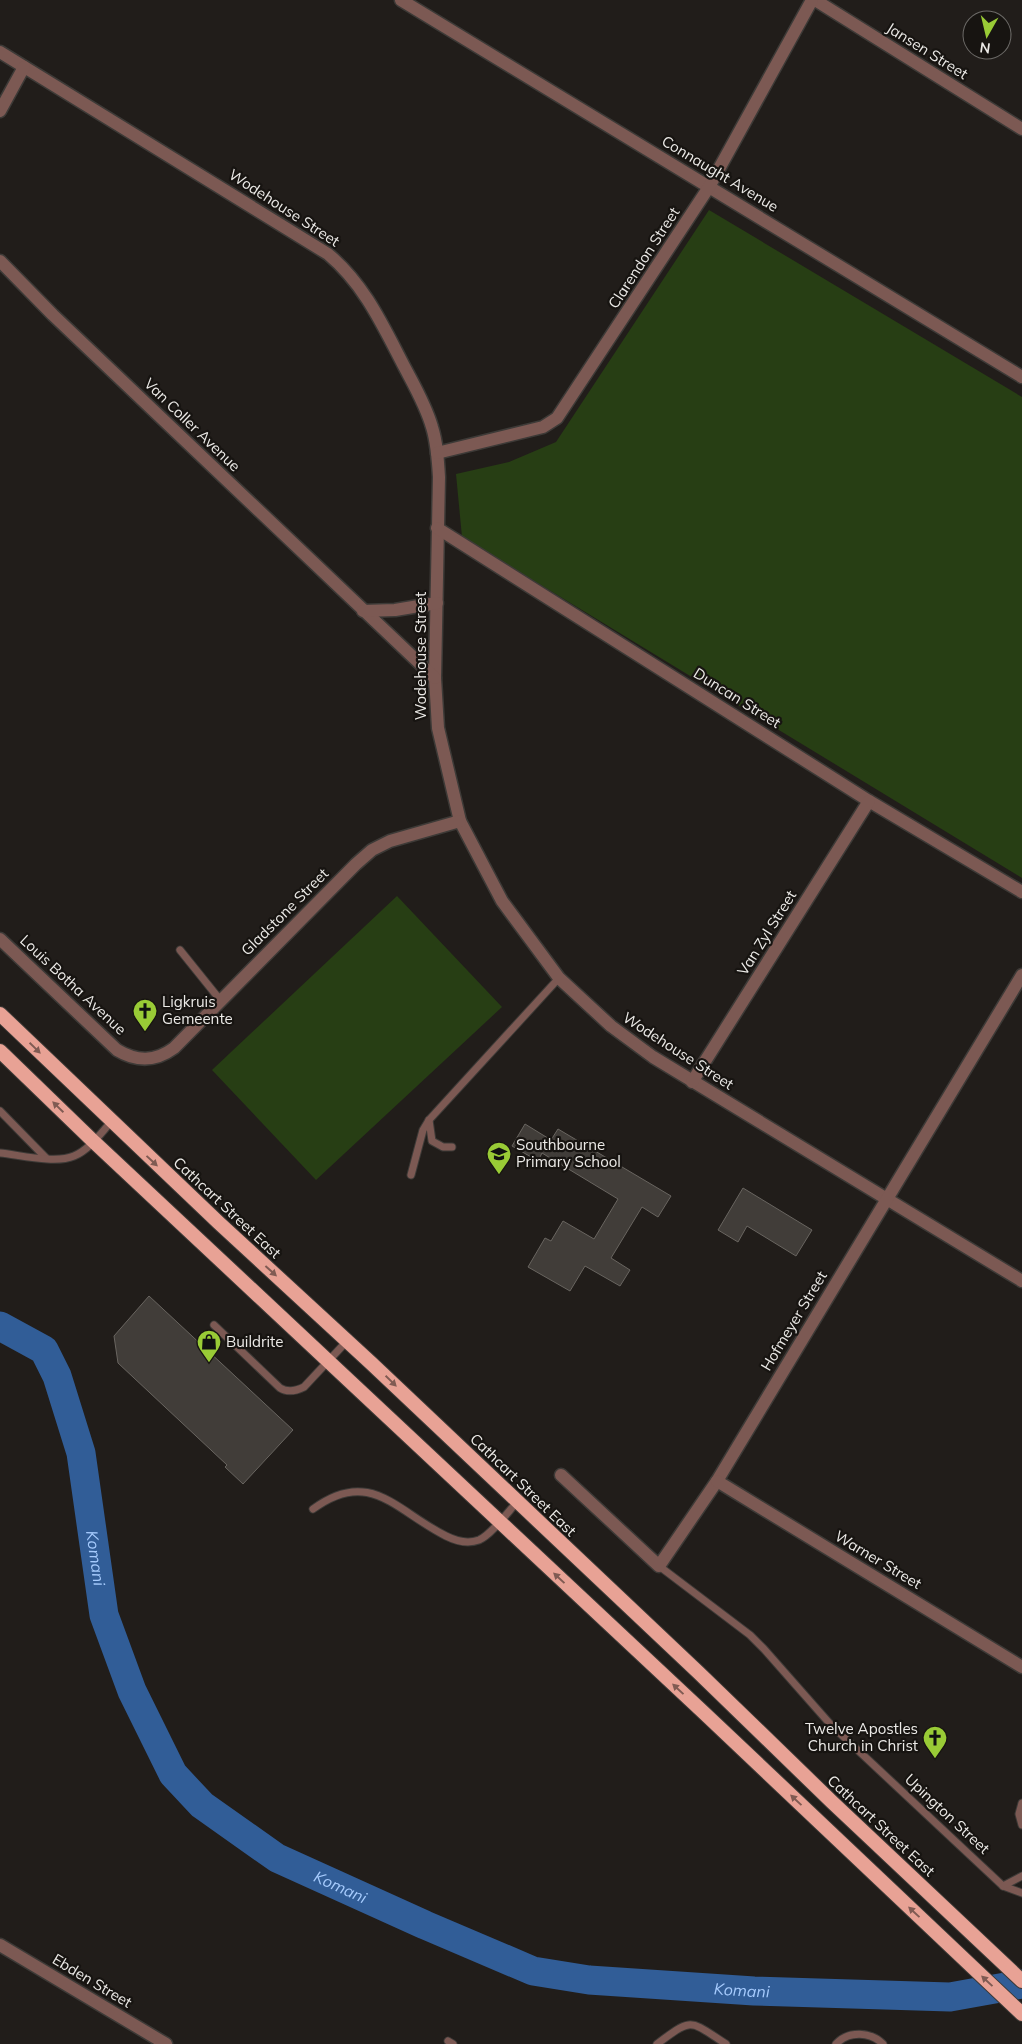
<svg xmlns="http://www.w3.org/2000/svg" width="1022" height="2044" viewBox="0 0 1022 2044" font-family="Mulish,sans-serif">
<style>
.green{fill:#273e14}
.lines{fill:none;stroke-linecap:round;stroke-linejoin:round}
.river{stroke:#315d97;stroke-width:29}
.building{fill:#413d39;stroke:#696560}
.service-casing{stroke:#3d3a37;stroke-width:9}
.minor-casing{stroke:#3d3a37;stroke-width:15}
.trunk-casing{stroke:#3d3a37;stroke-width:16}
.service{stroke:#7c5953;stroke-width:7}
.minor{stroke:#7c5953;stroke-width:12}
.trunk{stroke:#e8a295;stroke-width:14}
.oneway{fill:#805b53}
.labels{text-anchor:middle;stroke-width:4.5;stroke-linejoin:round;paint-order:stroke}
.street-label{font-size:15px;fill:#eceae7;stroke:#171411}
.poi-label{font-size:15px;fill:#eceae7;stroke:#171411;text-anchor:start}
.water-label{font-size:16px;font-style:italic;fill:#a6cbfd;stroke:#171411}
</style>
<rect width="100%" height="100%" fill="#211d1a"/>
<g class="green">
<path d="M709 210 1022 397V878L462 537 456 474 509 462 556 442Z"/>
<path d="M397 896 502 1007 316 1180 212 1070Z"/>
</g>
<g class="lines">
<path class="river" id="s1" d="M0 1326 44 1350 57 1376 81 1453 104 1615 132 1691 173 1774 202 1805 277 1858 425 1925 533 1971 589 1980 754 1991 950 1997 1022 1984"/>
</g>
<g class="building">
<path d="M525 1124 551 1140 558 1129 671 1196 658 1217 642 1207 611 1258 630 1270 620 1286 585 1266 570 1291 528 1267 545 1238 551 1241 563 1221 594 1239 618 1199 542 1153 538 1161 512 1146Z"/>
<path d="M743 1188 812 1230 796 1256 747 1226 738 1242 718 1230Z"/>
<path d="M149 1296 293 1430 243 1484 225 1467 227 1465 118 1363 114 1336Z"/>
</g>
<g class="lines">
<defs>
<g id="service">
<path d="M180 950 221 1001"/>
<path d="M0 1111 46 1158"/>
<path d="M429 1120 432 1141 443 1147H452"/>
<path d="M0 1153C20 1155 55 1164 74 1156 89 1150 101 1133 111 1122"/>
<path d="M411 1175 423 1130 429 1120 559 978"/>
<path d="M214 1325 280 1388C288 1393 296 1391 304 1387L347 1341"/>
<path d="M313 1509C370 1467 396 1511 446 1536 456 1541 468 1544 479 1540 491 1535 508 1512 517 1502"/>
<path d="M659 1566 750 1635 764 1649 831 1725 1003 1886 1022 1893"/>
<path d="M1022 1803 1019 1814 1022 1825"/>
<path d="M1003 1886 1022 1876"/>
<path d="M448 2041 453 2044"/>
<path d="M657 2044C693 2017 689 2020 726 2044"/>
<path d="M836 2044C849 2030 871 2032 883 2044"/>
</g>
<g id="minor">
<path d="M401 0 1022 377"/>
<path d="M815 0 1022 129"/>
<path d="M0 52 328 254C365 285 383 326 405 368 415 387 426 406 432 427 437 443 438 460 439 477L435 678 438 728 460 821 502 901 559 978 611 1026 653 1057 1022 1281"/>
<path d="M0 111 24 67"/>
<path d="M0 261 53 315 435 678"/>
<path d="M437 453 543 427 557 418 709 187 812 0"/>
<path d="M437 528 869 801 1022 892"/>
<path d="M363 611 395 610 437 603"/>
<path d="M0 939 117 1050C137 1062 155 1062 174 1048L356 864 372 850 390 841 460 821"/>
<path d="M692 1082 869 801"/>
<path d="M561 1475 659 1566 717 1481 1022 975"/>
<path d="M717 1481 1022 1667"/>
<path d="M0 1945 166 2044"/>
</g>
<g id="trunk">
<path d="M0 1014 219 1223 371 1363 699 1673 832 1802 1022 1981"/>
<path d="M0 1051 93 1141 702 1711 1022 2014"/>
</g>
</defs>
<use href="#service" class="service-casing"/>
<use href="#minor" class="minor-casing"/>
<use href="#trunk" class="trunk-casing"/>
<use href="#service" class="service"/>
<use href="#minor" class="minor"/>
<use href="#trunk" class="trunk"/>
</g>
<defs><path id="oneway-solid" d="M-6-.8H1V-3.2L6.5 0L1 3.2V.8H-6Z" transform="scale(1.25)"/></defs>
<g class="oneway">
<use href="#oneway-solid" transform="translate(35 1048) rotate(44)"/>
<use href="#oneway-solid" transform="translate(58 1107) rotate(-136)"/>
<use href="#oneway-solid" transform="translate(152 1161) rotate(43)"/>
<use href="#oneway-solid" transform="translate(271 1271) rotate(42)"/>
<use href="#oneway-solid" transform="translate(391 1381) rotate(44)"/>
<use href="#oneway-solid" transform="translate(559 1578) rotate(-137)"/>
<use href="#oneway-solid" transform="translate(678 1689) rotate(-137)"/>
<use href="#oneway-solid" transform="translate(796 1800) rotate(-137)"/>
<use href="#oneway-solid" transform="translate(914 1912) rotate(-137)"/>
<use href="#oneway-solid" transform="translate(987 1981) rotate(-137)"/>
</g>
<defs>
<symbol id="church-pin" viewBox="-11 -11 22 30"><path d="M0 17L-7.5 6A9.5 9.5 0 1 1 7.5 6Z" fill="#99cb36" stroke="#171411"/><path d="M-1.2-6h2.4v3.5h3.3v2.4h-3.3V6h-2.4V-.1h-3.3v-2.4h3.3Z" fill="#111"/></symbol>
<symbol id="school-pin" viewBox="-11 -11 22 30"><path d="M0 17L-7.5 6A9.5 9.5 0 1 1 7.5 6Z" fill="#99cb36" stroke="#171411"/><path d="M0-5L7-2L0 1L-7-2ZM-4 1L0 2.5L4 1V4Q0 6-4 4Z" fill="#111"/></symbol>
<symbol id="shop-pin" viewBox="-11 -11 22 30"><path d="M0 17L-7.5 6A9.5 9.5 0 1 1 7.5 6Z" fill="#99cb36" stroke="#171411"/><path d="M-5-2.5h2.3a2.7 3.5 0 0 1 5.4 0H5L5.5 6h-11ZM-1.5-2.5h3a1.5 2.3 0 0 0-3 0Z" fill="#111"/></symbol>
</defs>
<g fill-rule="evenodd">
<use href="#church-pin" x="131" y="997" width="28" height="38"/>
<use href="#school-pin" x="485" y="1140" width="28" height="38"/>
<use href="#shop-pin" x="195" y="1328" width="28" height="38"/>
<use href="#church-pin" x="921" y="1724" width="28" height="38"/>
</g>
<g class="labels">
<g class="street-label">
<text transform="translate(927 51) rotate(32)" y="5">Jansen Street</text>
<text transform="translate(720 174) rotate(31)" y="5">Connaught Avenue</text>
<text transform="translate(284 208) rotate(33)" y="5">Wodehouse Street</text>
<text transform="translate(644 258) rotate(-57)" y="5">Clarendon Street</text>
<text transform="translate(192 425) rotate(44)" y="5">Van Coller Avenue</text>
<text transform="translate(421 656) rotate(-90)" y="5">Wodehouse Street</text>
<text transform="translate(737 698) rotate(32)" y="5">Duncan Street</text>
<text transform="translate(285 912) rotate(-45)" y="5">Gladstone Street</text>
<text transform="translate(767 933) rotate(-58)" y="5">Van Zyl Street</text>
<text transform="translate(73 985) rotate(43)" y="5">Louis Botha Avenue</text>
<text transform="translate(678 1051) rotate(33)" y="5">Wodehouse Street</text>
<text transform="translate(227 1208) rotate(43)" y="5">Cathcart Street East</text>
<text transform="translate(794 1321) rotate(-59)" y="5">Hofmeyer Street</text>
<text transform="translate(523 1485) rotate(44)" y="5">Cathcart Street East</text>
<text transform="translate(878 1560) rotate(31)" y="5">Warner Street</text>
<text transform="translate(947 1814) rotate(43)" y="5">Upington Street</text>
<text transform="translate(881 1826) rotate(43)" y="5">Cathcart Street East</text>
<text transform="translate(92 1981) rotate(31)" y="5">Ebden Street</text>
</g>
<g class="poi-label">
<text x="162" y="1007">Ligkruis<tspan x="162" dy="17">Gemeente</tspan></text>
<text x="516" y="1150">Southbourne<tspan x="516" dy="17">Primary School</tspan></text>
<text x="226" y="1347">Buildrite</text>
<text x="918" y="1734" text-anchor="end">Twelve Apostles<tspan x="918" dy="17">Church in Christ</tspan></text>
</g>
<g class="water-label">
<text dy="6" stroke="none"><textPath href="#s1" startOffset="266">Komani</textPath></text>
<text dy="6" stroke="none"><textPath href="#s1" startOffset="701">Komani</textPath></text>
<text dy="6" stroke="none"><textPath href="#s1" startOffset="1121">Komani</textPath></text>
</g>
</g>
<g transform="translate(987 35) rotate(188)"><circle r="24" fill="#171411" stroke="#6c6a67"/>
<path d="M0-4L9 19L0 12L-9 19Z" fill="#99cb36"/>
<text y="-8" font-size="14" font-weight="bold" text-anchor="middle" fill="#eceae7">N</text>
</g>
</svg>
